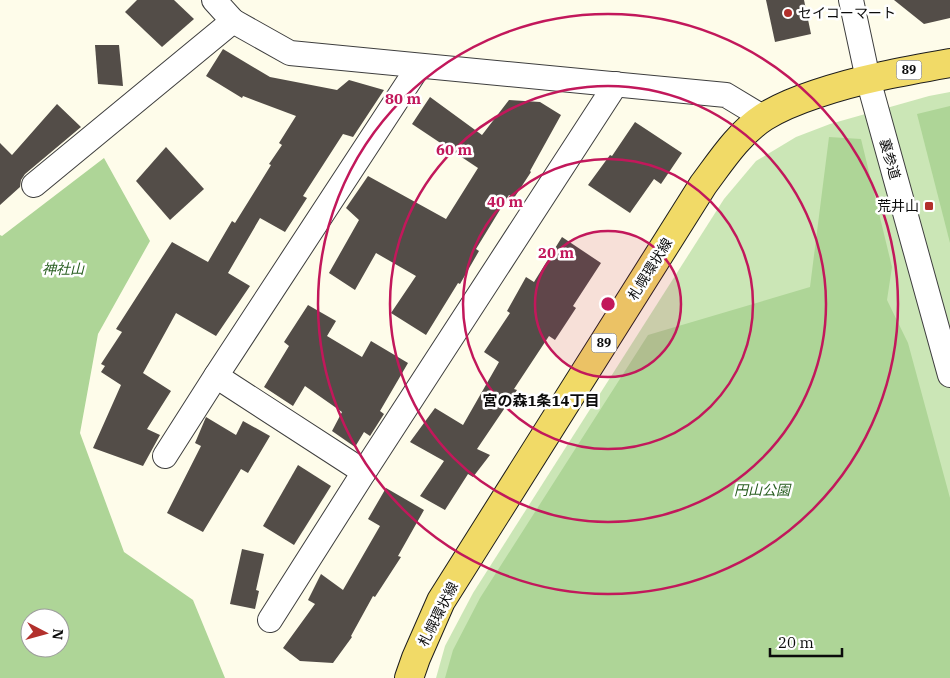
<svg xmlns="http://www.w3.org/2000/svg" width="950" height="678" viewBox="0 0 950 678" font-family="'IBM Plex Serif','Noto Sans JP',serif">
<style>
.green{fill:#cbe6b6}
.forest{fill:#aed597;fill-rule:evenodd}
.building{fill:#534d48}
.lines{fill:none;stroke-linecap:round;stroke-linejoin:round}
.minor-casing{stroke:#3e3e3e;stroke-width:26}
.major-casing{stroke:#1c1c1c;stroke-width:30}
.minor{stroke:#fff;stroke-width:24}
.major{stroke:#f1da67;stroke-width:28}
.ring{fill:none;stroke:#c2185b;stroke-width:2.5}
.poi-dot{fill:#b2302c;stroke:#fff;stroke-width:2}
.labels{text-anchor:middle;stroke-width:5;stroke-linejoin:round;paint-order:stroke}
.shield{fill:#fff;stroke:#545454;stroke-width:1}
.shield-label{font-size:12px;font-weight:bold;fill:#0b0b0b}
.poi-label{font-size:14px;fill:#0b0b0b;stroke:#fff;text-anchor:start}
.street-label{font-size:14px;fill:#0b0b0b;stroke:#fff}
.park-label{font-size:14px;font-style:italic;fill:#285e20;stroke:#fff}
.neighbourhood-label{font-size:15px;font-weight:bold;fill:#0b0b0b;stroke:#fff}
.centre{fill:#c2185b;stroke:#fff;stroke-width:2.5}
.ring-label{font-size:15px;text-anchor:middle;font-weight:bold;fill:#c2185b;stroke:#fff;stroke-width:5;stroke-linejoin:round;paint-order:stroke}
</style>
<rect width="100%" height="100%" fill="#fefcea"/>
<path class="green" d="M950 92V678H436L445 646 473 593 724 199 756 161 796 137 830 124 929 96Z"/>
<g class="forest">
<path d="M950 106V243L917 114Z"/>
<path d="M829 137 861 139 892 267 887 300 908 343 950 498V678H445L453 650 480 598 648 335 810 287Z"/>
<path d="M104 158 150 241 98 334 80 433 124 552 193 600 225 678H0V235L2 236ZM30 618H60V648H30Z"/>
</g>
<g class="building">
<path d="M137 0H174L194 19 162 47 125 12Z"/>
<path d="M766 0H804L811 34 775 42Z"/>
<path d="M894 0H950V18L924 24Z"/>
<path d="M95 45H119L123 86 98 84Z"/>
<path d="M223 49 270 77 337 90 349 80 384 90 353 137 343 134 303 196 307 198 285 232 260 218 228 273 250 286 216 336 176 313 143 373 171 391 147 429 160 435 143 466 93 448 121 385 101 372 105 366 101 364 122 332 116 329 172 242 208 262 232 221 235 223 271 165 269 164 282 145 279 143 296 116 243 96 242 98 206 76Z"/>
<path d="M430 97 482 135 509 100 540 102 561 115 530 171 531 172 514 198 509 195 476 249 479 251 460 284 458 283 426 335 391 313 416 276 376 253 355 290 329 273 359 220 346 208 368 176 446 219 478 168 412 124Z"/>
<path d="M57 104 81 127 25 174 21 180 20 187 0 205V143L12 155Z"/>
<path d="M635 122 682 153 661 184 654 179 630 213 588 185 610 155 612 156Z"/>
<path d="M166 147 204 189 170 220 136 181Z"/>
<path d="M562 237 601 263 573 306 576 308 555 340 549 336 514 389 517 390 477 449 490 455 473 477 468 474 445 510 420 496 444 461 410 442 435 408 463 425 499 362 484 352 510 313 507 311 526 277 534 282Z"/>
<path d="M308 305 336 321 327 336 362 357 371 341 408 363 380 411 384 414 370 436 364 432 355 447 332 431 342 412 305 386 293 406 264 387 289 346 284 342Z"/>
<path d="M206 417 236 435 243 421 270 436 248 473 241 469 203 532 167 513 201 446 195 443Z"/>
<path d="M298 465 331 486 294 545 263 526Z"/>
<path d="M386 488 424 510 398 556 401 557 375 597 373 596 351 636 352 637 333 663 300 661 283 648 315 604 308 600 321 574 343 590 380 526 368 519Z"/>
<path d="M242 549 264 554 256 590 259 591 255 609 230 604Z"/>
</g>
<g class="lines">
<defs>
<g id="minor">
<path d="M214 0 233 21 290 53 726 95 764 118"/>
<path d="M851 0 868 79 950 375"/>
<path d="M34 185 233 21"/>
<path d="M216 376 364 472"/>
<path d="M165 456 216 376 419 66"/>
<path d="M270 620 364 472 616 84"/>
</g>
<path id="major" d="M409 678 416 658 441 601 703 185C721 161 738 134 764 117 780 107 798 100 816 94 860 79 905 71 950 63"/>
</defs>
<use href="#minor" class="minor-casing"/>
<use href="#major" class="major-casing"/>
<use href="#minor" class="minor"/>
<use href="#major" class="major"/>
</g>
<circle cx="608" cy="304" r="73" fill="#c2185b" fill-opacity=".12"/>
<g class="ring">
<circle cx="608" cy="304" r="73"/>
<circle cx="608" cy="304" r="145"/>
<circle cx="608" cy="304" r="218"/>
<circle cx="608" cy="304" r="290"/>
</g>
<g class="poi-dot">
<circle cx="788" cy="13" r="5"/>
<rect x="924" y="201" width="10" height="10" rx="2.5"/>
</g>
<g class="labels">
<g class="shield">
<rect x="896.5" y="60.5" width="25" height="19" rx="4"/>
<rect x="591.5" y="333.5" width="25" height="19" rx="4"/>
</g>
<g class="shield-label">
<text x="909" y="74">89</text>
<text x="604" y="347">89</text>
</g>
<g class="poi-label">
<text x="798" y="18">セイコーマート</text>
<text x="919" y="211" text-anchor="end">荒井山</text>
</g>
<g class="street-label">
<text transform="translate(890 159) rotate(74)" y="5">裏参道</text>
<text transform="translate(650 269) rotate(-58)" y="5">札幌環状線</text>
<text transform="translate(438 614) rotate(-63)" y="5">札幌環状線</text>
</g>
<g class="park-label">
<text x="63" y="274">神社山</text>
<text x="762" y="495">円山公園</text>
</g>
<g class="neighbourhood-label">
<text x="541" y="406">宮の森1条14丁目</text>
</g>
</g>
<circle cx="608" cy="304" r="8" class="centre"/>
<g class="ring-label">
<text x="403" y="104">80 m</text>
<text x="454" y="155">60 m</text>
<text x="505" y="207">40 m</text>
<text x="556" y="258">20 m</text>
</g>
<g transform="translate(45 633) rotate(96)"><circle r="24" fill="#ffffff" stroke="#9d9d9d"/>
<path d="M0-4L9 19L0 12L-9 19Z" fill="#b2302c"/>
<text y="-8" font-size="14" font-weight="bold" text-anchor="middle" fill="#0b0b0b">N</text>
</g>
<path d="M770 648v8h72v-8" fill="none" stroke="#0b0b0b" stroke-width="2.5"/>
<text x="778" y="648" font-size="15" fill="#0b0b0b" stroke="#ffffff" stroke-width="4" paint-order="stroke">20 m</text>
</svg>
